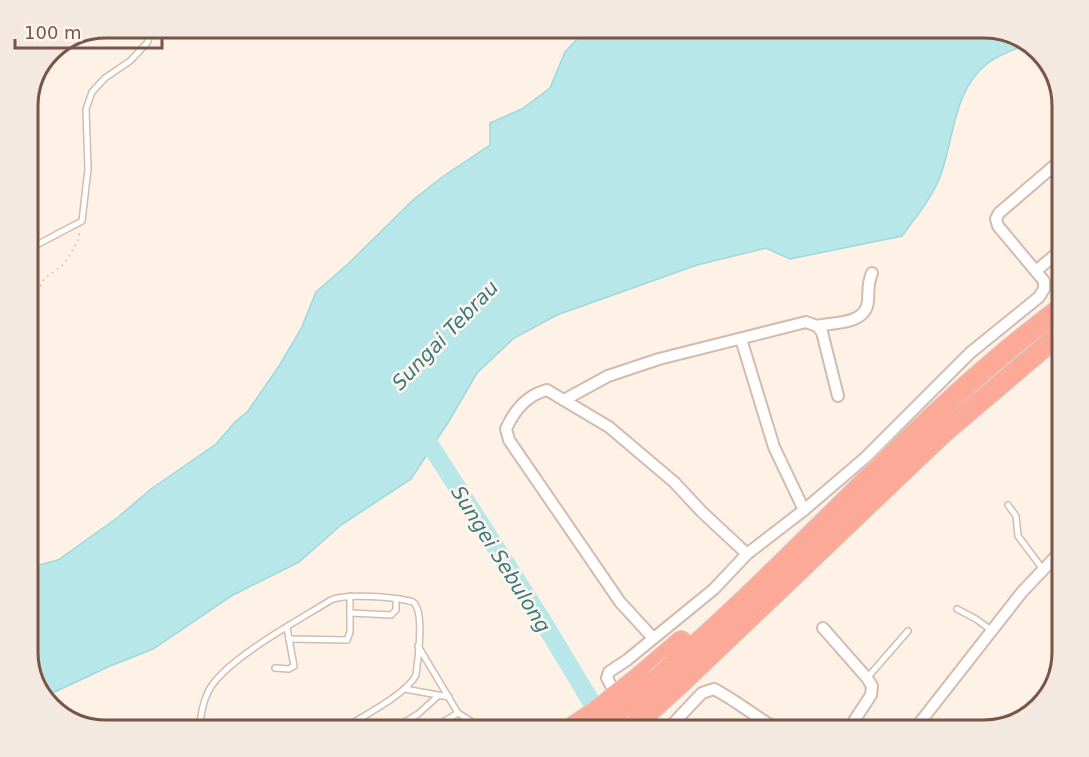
<svg xmlns="http://www.w3.org/2000/svg" width="1089" height="757" viewBox="0 0 1089 757" font-family="'DejaVu Sans',sans-serif">
<style>
.water{fill:#b8e7e9;stroke:#9ed8dc;stroke-width:1.5}
.lines{fill:none;stroke-linecap:round;stroke-linejoin:round}
.river{stroke:#b8e7e9;stroke-width:18}
.lane-casing{stroke:#d3bbad;stroke-width:8}
.street-casing{stroke:#d3bbad;stroke-width:14}
.highway-casing{stroke:#d9cfcc;stroke-width:22}
.path{stroke:#dbb09e;stroke-width:1.5;stroke-dasharray:1.5 4.5;stroke-linecap:butt}
.lane{stroke:#fff;stroke-width:5}
.street{stroke:#fff;stroke-width:10}
.highway{stroke:#fca998;stroke-width:20}
.highway-bridge-casing{stroke:#d9cfcc;stroke-width:22;stroke-linecap:butt}
.highway-bridge{stroke:#fca998;stroke-width:20}
.labels{text-anchor:middle;stroke-width:5;stroke-linejoin:round;paint-order:stroke}
.water-label{font-size:20px;font-style:italic;fill:#3a7a7f;stroke:#fff6ed}
.rim{fill:none;stroke:#795548;stroke-width:3}
</style>
<rect width="100%" height="100%" fill="#fef2e6"/>
<path class="water" d="M603 27H983L1027 40 1030 43C1017 49 999 54 988 63 953 89 954 140 940 177 931 199 916 217 902 236L790 259 766 248 697 265 557 315 514 338 477 373 449 421 411 479 341 525 299 562 233 595 153 649 110 666 44 697C21 672 27 620 27 589L37 578 35 566 58 560 117 518 151 489 216 444 235 422 248 411 279 366 301 329 316 292 348 264 413 200 442 177 490 145V123L522 109 550 88 565 52 584 32Z"/>
<g class="lines">
<path class="river" d="M418 426 539 615 604 723"/>
<defs>
<g id="lane">
<path d="M27 250 82 221 88 169 86 109 92 92 105 78 130 61 147 43 153 29"/>
<path d="M1055 487 1062 497"/>
<path d="M1008 505 1016 516 1018 536 1042 568"/>
<path d="M957 609 976 619 991 630"/>
<path d="M350 613 391 615 396 610V600"/>
<path d="M289 639 347 640 350 632V596"/>
<path d="M418 646 458 713 485 730"/>
<path d="M275 668 289 669 294 666 287 628"/>
<path d="M867 678 908 631"/>
<path d="M405 689 449 697"/>
<path d="M200 730C200 716 203 702 209 690 226 659 299 620 331 600 346 593 397 597 413 602 425 611 418 659 416 675 406 695 361 717 341 730"/>
<path d="M392 730 418 714 438 696"/>
<path d="M430 730 458 713"/>
</g>
<g id="street">
<path d="M136 27 153 29 158 27"/>
<path d="M1036 271 1062 249"/>
<path d="M817 326C834 322 866 325 868 301 869 289 867 285 872 273"/>
<path d="M741 339 774 447 804 510"/>
<path d="M564 400 608 376 659 359 806 322 817 326 822 332 838 396"/>
<path d="M823 628 867 678 872 686 871 695 848 730"/>
<path d="M653 638 620 602 509 440 506 429C514 411 527 395 547 390L609 427 674 482 702 512 747 554"/>
<path d="M617 697 607 678 609 672 627 660 714 589 747 554 804 510 866 457 970 353 1039 297 1044 289V281L998 226 996 219 999 213 1062 159"/>
<path d="M998 726 1000 724"/>
<path d="M667 730 702 693 714 689C737 701 757 718 779 730"/>
<path d="M914 730 1022 592 1062 550"/>
</g>
<g id="highway">
<path d="M673 665C806 549 920 413 1062 307"/>
<path d="M639 677 681 641"/>
<path d="M682 682 942 434 1062 332"/>
</g>
</defs>
<use href="#lane" class="lane-casing"/>
<use href="#street" class="street-casing"/>
<use href="#highway" class="highway-casing"/>
<path class="path" d="M27 313 44 279 64 264 78 241 80 231"/>
<use href="#lane" class="lane"/>
<use href="#street" class="street"/>
<use href="#highway" class="highway"/>
<defs>
<g id="highway-bridge">
<path d="M568 730 595 712 639 677"/>
<path d="M597 730 673 665"/>
<path d="M629 730 682 682"/>
</g>
</defs>
<use href="#highway-bridge" class="highway-bridge-casing"/>
<use href="#highway-bridge" class="highway-bridge"/>
</g>
<g class="labels">
<g class="water-label">
<text transform="translate(445 335) rotate(-46)" y="7">Sungai Tebrau</text>
<text transform="translate(501 559) rotate(58)" y="7">Sungei Sebulong</text>
</g>
</g>
<path d="M0 0H1089V757H0ZM106 38H984A68 68 0 0 1 1052 106V652A68 68 0 0 1 984 720H106A68 68 0 0 1 38 652V106A68 68 0 0 1 106 38Z" fill="#f4e9e0" fill-rule="evenodd"/>
<path class="rim" d="M106 38H984A68 68 0 0 1 1052 106V652A68 68 0 0 1 984 720H106A68 68 0 0 1 38 652V106A68 68 0 0 1 106 38Z"/>
<path d="M15 39v9h147v-9" fill="none" stroke="#795548" stroke-width="3"/>
<text x="24" y="39" font-size="18" fill="#795548" stroke="#fff6ed" stroke-width="4.5" paint-order="stroke">100 m</text>
</svg>
